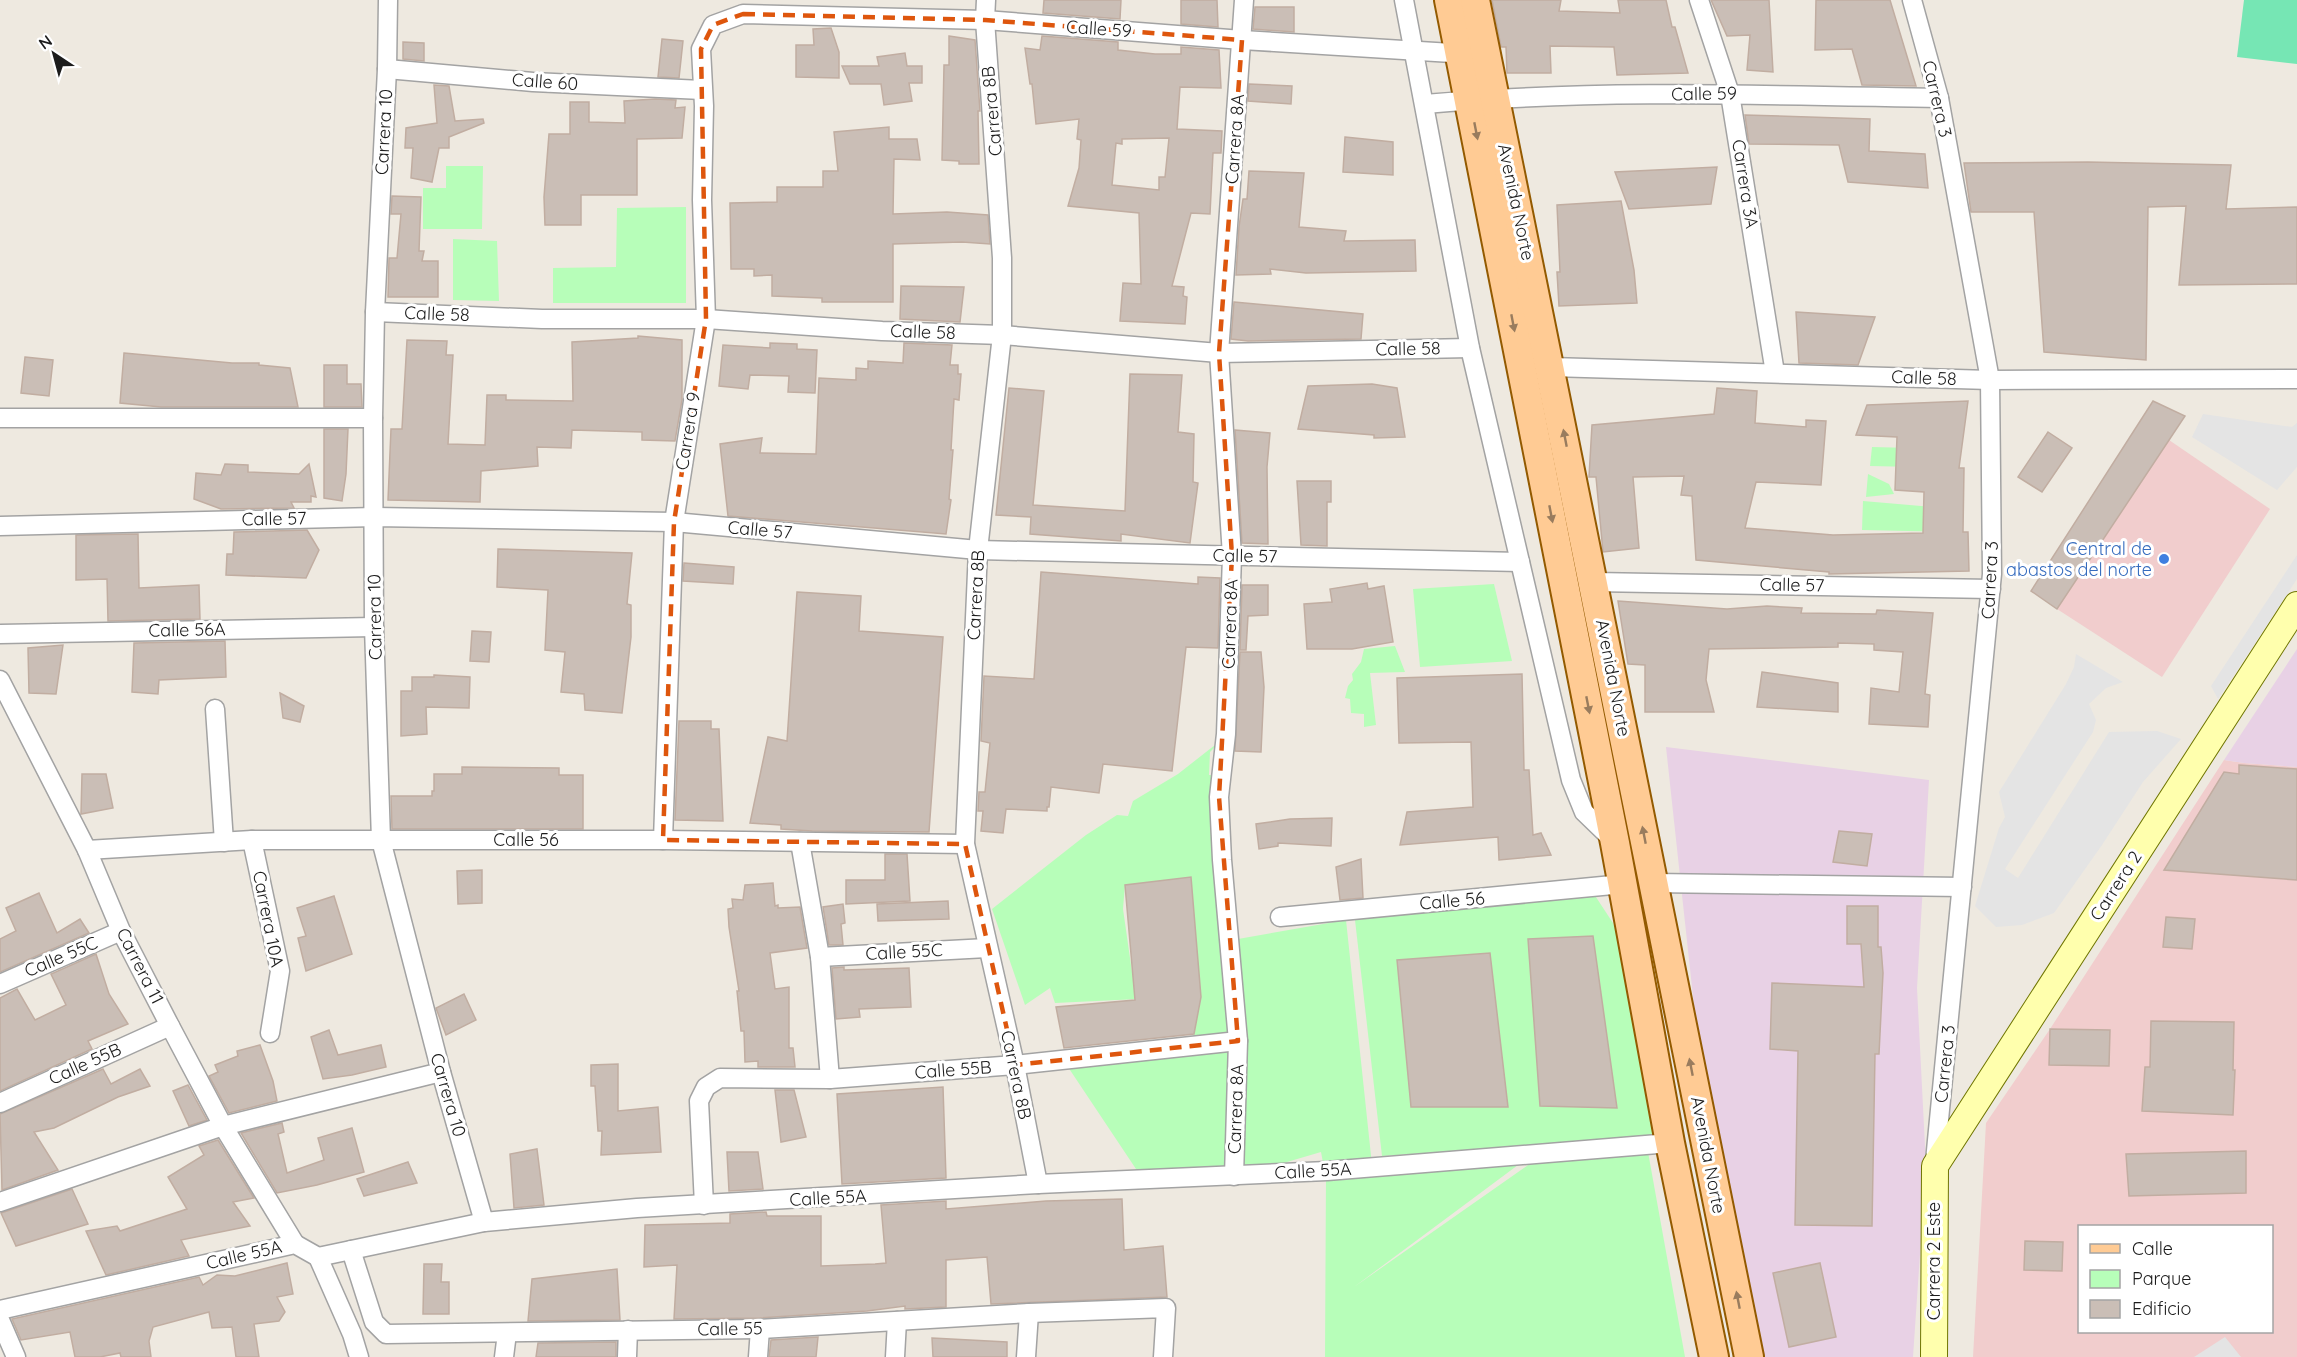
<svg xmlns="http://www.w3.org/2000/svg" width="2297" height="1357" viewBox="0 0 2297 1357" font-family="Quicksand,sans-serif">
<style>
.commercial{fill:#f1cdcd;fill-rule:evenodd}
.industrial{fill:#e8d1e5}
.park{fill:#b7feb9;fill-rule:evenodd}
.pitch{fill:#76e6b4}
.parking{fill:#e4e4e4}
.building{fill:#cabeb6;stroke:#c1ada1;stroke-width:1.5;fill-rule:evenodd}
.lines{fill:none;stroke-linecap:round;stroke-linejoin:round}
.street-casing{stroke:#a3a3a3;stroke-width:21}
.secondary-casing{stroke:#6f7500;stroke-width:28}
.primary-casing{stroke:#935a00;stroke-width:32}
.street{stroke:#fff;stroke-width:18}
.secondary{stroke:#ffffad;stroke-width:26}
.primary{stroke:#ffcb94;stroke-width:28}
.oneway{fill:#997c5e}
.marked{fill:none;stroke:#de560d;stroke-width:4.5;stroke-dasharray:12 8;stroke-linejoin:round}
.shop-dot{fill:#3f7fe0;stroke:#fff;stroke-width:2}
.labels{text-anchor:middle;stroke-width:6;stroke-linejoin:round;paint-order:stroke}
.street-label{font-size:18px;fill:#1c1c1c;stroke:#fff}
.shop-label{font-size:18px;fill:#366cbe;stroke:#fff;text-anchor:end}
</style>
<rect width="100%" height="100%" fill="#eee9e0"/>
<g class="commercial">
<path d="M2169 440 2270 509 2162 677 2057 609Z"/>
<path d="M2224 760 2244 763 2297 767V1357H1973L1986 1123 2050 1029ZM2080 1226H2272V1332H2080Z"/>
</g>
<g class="industrial">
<path d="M2297 649V767L2244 763 2224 760Z"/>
<path d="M1666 747 1929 780 1917 988 1926 1166 1913 1357H1756L1700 1061Z"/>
</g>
<g class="park">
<path d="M446 166H483L482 229H423V188H446Z"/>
<path d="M686 207V303H553V268L616 267 617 208Z"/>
<path d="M453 239 497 241 499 301 453 300Z"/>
<path d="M1958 439 1960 468 1870 466 1872 447 1912 448Z"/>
<path d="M1868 474 1889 484 1894 494 1866 497Z"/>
<path d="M1863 501 1956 509 1953 532 1862 530Z"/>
<path d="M1494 584 1512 661 1420 667 1413 589Z"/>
<path d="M1395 646 1405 672 1370 673 1376 725 1364 727V714L1351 713 1350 699 1345 698 1348 686 1353 680 1352 674 1361 662 1364 649Z"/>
<path d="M1215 745 1214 748 1210 752 1209 775H1217L1240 1030 1238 939 1346 920 1372 1165 1324 1168 1321 1152 1253 1172 1142 1178 1062 1058 1193 1038 1201 996 1055 1003 1050 988 1025 1005 992 909 1086 835 1117 815 1128 816 1133 801 1178 774ZM1191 877 1198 964 1132 972 1123 909 1125 885Z"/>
<path d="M1590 888 1613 923 1627 963 1656 1137 1382 1156 1355 920Z"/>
<path d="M1648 1152 1685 1357H1325L1326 1175 1374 1171 1518 1165 1354 1287 1534 1161Z"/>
</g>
<path class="pitch" d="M2244 0H2297V64L2237 57Z"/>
<g class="parking">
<path d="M2203 414 2292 427 2297 423V467L2277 490 2192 437Z"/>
<path d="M2297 555V579L2218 699 2211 686Z"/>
<path d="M2076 654 2123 682 2106 688 2089 704 2096 720 2093 732 2005 869 2018 878 2109 732 2157 731 2181 739 2143 782 2102 845 2054 913 2022 925 1996 927 1975 906 1999 828 2005 817 1999 792 2066 684 2074 667Z"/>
<path d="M2225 1337 2241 1357H2194Z"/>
</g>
<g class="building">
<path d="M1044 0H1121L1120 19 1043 13Z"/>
<path d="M1181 0H1217L1218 27 1181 24Z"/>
<path d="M1492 0H1561L1559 11 1620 13 1618 0H1666L1672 27H1675L1688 73 1617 75 1614 47 1550 46 1551 73H1507L1506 47H1501Z"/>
<path d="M1711 0H1769L1773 72 1747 70 1750 35 1727 36Z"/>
<path d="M1816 0H1890L1916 86 1862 85 1852 49 1815 50Z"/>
<path d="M1255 7H1294V32L1253 29Z"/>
<path d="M831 28 839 52V78L796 77V45H814L813 29Z"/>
<path d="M949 36 975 40 980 111H978L979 164H959V161L942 160 944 65H949Z"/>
<path d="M1042 36 1118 42V50L1155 54H1181V47L1219 50 1221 88 1180 87 1177 129 1222 131 1221 153H1213L1210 214 1191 213 1172 286 1184 287 1183 296 1187 297 1185 324 1120 321 1123 283 1141 284 1139 213 1068 206 1079 168 1081 140 1077 139 1079 119 1036 124 1032 84H1030L1025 48 1040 50ZM1169 138 1165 177H1159V190L1112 185 1116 143 1122 144V139Z"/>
<path d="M662 39 683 41 679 78 658 77Z"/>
<path d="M403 42 424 43V61L403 59Z"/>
<path d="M905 53 907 66H922V83H909L912 101 884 105 881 84H850L842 66H879L877 57Z"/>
<path d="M1249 84 1292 86 1291 104 1248 101Z"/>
<path d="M434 85 449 86 455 121 483 119 484 123 449 137V148H439L432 182 411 178 413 148H405L406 128 437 123Z"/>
<path d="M655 99 676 100 675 108 685 107 682 138 637 139V195H581V225H545L544 197 549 134H570V102H589V122L625 123 624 101Z"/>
<path d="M1745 115 1870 119 1869 151 1925 154 1928 188 1848 182 1839 145 1749 144Z"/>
<path d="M889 127V139H917L920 160 894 159 893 214 947 212 988 215 990 244 962 242 893 244V302H822V298L772 296V275L754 276V269H731L730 203 777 202V187H823V171H838L834 132Z"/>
<path d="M1345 137 1393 142V175L1343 172Z"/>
<path d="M2088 162 2231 165 2226 209 2297 207V284L2179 285 2186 206 2148 207 2146 360 2044 352 2034 212H1971L1964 163Z"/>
<path d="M1717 167 1711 204 1629 209 1615 172Z"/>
<path d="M1249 171 1304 173 1299 227 1346 231 1344 241 1415 240 1416 271 1306 273 1270 269 1271 274 1236 275 1239 227 1243 199H1247Z"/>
<path d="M392 196 421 197 419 251H424L422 261H438V297H388L389 258H397L401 214H391Z"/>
<path d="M1621 201 1634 270 1637 303 1559 306 1557 272H1560L1557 205Z"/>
<path d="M901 286 964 287 960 322 900 319Z"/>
<path d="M1234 302 1363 314 1361 339 1248 341 1231 339Z"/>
<path d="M1796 312 1875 317 1858 365 1799 363Z"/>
<path d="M638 336 682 340V400L675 441 642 440V432L572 430 571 448 537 447 538 466 481 471 480 502 388 500 391 429H402L407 340 447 341 446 355H453L448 444 485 445 487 395H506V400L573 401 572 342 638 338Z"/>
<path d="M770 343 797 344V349L817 350 815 393 788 392 789 376 750 375 748 389 719 386 723 345 770 348Z"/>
<path d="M904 343 952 345 950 365H958V374H961L959 400 954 399 951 450H953L949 499 951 500 946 534 728 516 720 444 762 438 760 453 816 454 819 378 856 380V368L868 369V361L903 363Z"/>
<path d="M124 353 232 363H259V365L290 368 298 407H161L120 403Z"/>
<path d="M25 357 53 360 49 396 21 393Z"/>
<path d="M324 365H347V384H361L362 407H324Z"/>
<path d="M1130 374 1182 375 1178 432 1194 434 1193 482 1198 483 1190 543 1121 534V541L1030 534 1031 517 996 515 1009 388 1044 391 1033 505 1125 511Z"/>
<path d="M1372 384 1397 388 1405 437 1374 438V435L1298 429 1308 386Z"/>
<path d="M1717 388 1757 391 1755 423 1806 427V420L1826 421 1821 485 1756 482 1745 528 1833 535 1923 533 1924 492 1895 490 1897 437 1856 435 1867 405 1968 401 1959 468H1964L1963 532H1968L1969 571 1829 574V572L1696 560 1692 496 1681 495 1684 476 1633 477 1639 548 1603 552 1596 477H1589L1592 425 1714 414Z"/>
<path d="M2153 401 2185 416 2057 609 2031 591Z"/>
<path d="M324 429H348L346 474 342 501 324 498Z"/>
<path d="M1235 430 1270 433 1267 467 1268 544 1242 543Z"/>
<path d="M2048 432 2072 448 2042 492 2018 477Z"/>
<path d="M225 464 248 465V472L299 474 309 464 316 497 311 496V502H291L294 508 221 509 194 499 196 473 221 475Z"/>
<path d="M1297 481H1331V502H1327V546L1301 545Z"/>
<path d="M307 530 319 550 306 578 226 575 227 554H233L234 532Z"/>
<path d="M138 534 139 588 199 585 200 619 108 621 107 579 76 580V535Z"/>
<path d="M498 549 632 553 627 604 631 605V637L622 713 585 710 584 694 561 692 565 652 545 650 548 590 497 587Z"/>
<path d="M684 563 734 567 733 584 683 581Z"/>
<path d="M1041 572 1198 584V577L1220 578 1218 648 1186 647 1172 771 1103 764 1099 793 1051 787 1049 807H1047V811L1006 809 1003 833 981 831 983 811H978L979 792H985L990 743 981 741 984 676 1034 679Z"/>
<path d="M1367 583 1368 589 1384 586 1393 642 1352 649H1307L1304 604 1332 602 1330 589Z"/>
<path d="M1242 585H1268V615L1248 616 1246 650H1240Z"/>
<path d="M797 592 861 596 859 631 943 637 929 832 812 831 781 829V825L750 823 768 737 787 741Z"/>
<path d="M1618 601 1727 609 1767 606 1802 608 1801 613 1876 614 1877 610 1933 613 1925 694 1930 695 1928 727 1869 724 1871 688 1899 692 1903 652 1874 650V644L1838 643V647L1709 649 1706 680 1714 712H1645V665L1628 664Z"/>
<path d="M472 631 491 632 489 662 470 661Z"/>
<path d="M225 641 226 677 159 680 158 694 132 692 134 643Z"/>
<path d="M63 645 56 694 29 693 28 648Z"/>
<path d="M1240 652H1261L1264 687 1261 752 1235 751Z"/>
<path d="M1762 672 1838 683V712L1757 707Z"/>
<path d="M1522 674 1524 770H1529L1533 835 1541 833 1551 855 1499 860 1498 837 1400 845 1407 812 1473 807 1471 742 1399 743 1397 678Z"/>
<path d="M434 675 470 677 469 708 426 707 427 734 401 736V691H412V677H434Z"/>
<path d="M280 693 304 706 300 722 283 718Z"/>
<path d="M679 721H711V729H719L723 821 675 820Z"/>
<path d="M2239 765 2297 769V880L2164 870 2224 772 2239 774Z"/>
<path d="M462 767 559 768V775H583V829H392L391 796H432V791H434V774H462Z"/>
<path d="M82 774H106L113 808 81 814Z"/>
<path d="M1332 818 1331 846 1278 843V846L1259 849 1256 824 1290 819Z"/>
<path d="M1839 831 1872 834 1867 866 1833 862Z"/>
<path d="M885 854H907L910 901 846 904V880H885Z"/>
<path d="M1361 859 1363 898 1340 900 1336 867Z"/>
<path d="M482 870V903L458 904 457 871Z"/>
<path d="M1191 877 1201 997 1194 1034 1064 1048 1056 1007 1135 1000 1125 885Z"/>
<path d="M773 883 775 906 778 905V908L800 907 807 948 770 953 775 989 789 987V1048H793L795 1067H758V1061L745 1062 744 1031H741L737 991H739L729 927 728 909 733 908 732 899 743 900 745 885Z"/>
<path d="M39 893 57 933 80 919 89 933 0 972V939L16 931 6 908Z"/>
<path d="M334 896 352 954 306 971 298 938 306 936 297 908Z"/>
<path d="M948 901 949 919 878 921 877 904Z"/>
<path d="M843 904 845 923 841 924 843 945H829L823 907Z"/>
<path d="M1847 906H1878V947H1881L1883 973 1879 1054H1875L1872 1226 1795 1225 1798 1051 1770 1049 1772 983 1864 987 1861 944H1847Z"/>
<path d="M2166 917 2195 919 2192 949 2163 947Z"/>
<path d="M1593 936 1617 1108 1540 1106 1528 939Z"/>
<path d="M1490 953 1508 1107H1411L1397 960Z"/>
<path d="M96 954 109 994 128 1024 88 1041 92 1049 0 1091V998L17 989 35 1020 66 1005 51 974Z"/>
<path d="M844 967V970L909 968 911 1007 859 1009 860 1017 836 1019 832 968Z"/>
<path d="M464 994 476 1020 446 1035 436 1008Z"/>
<path d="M2151 1021 2234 1022 2233 1070H2235L2233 1115 2142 1111 2145 1067H2150Z"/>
<path d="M2050 1029 2110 1030 2109 1066 2049 1065Z"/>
<path d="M329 1030 338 1055 381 1045 386 1067 352 1075 323 1079 311 1037Z"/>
<path d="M260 1045 273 1081 277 1101 229 1113 209 1076 218 1072 215 1065 238 1056 237 1051Z"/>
<path d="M618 1064V1111L658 1107 661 1152 601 1155 602 1131H598L595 1086H591V1065Z"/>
<path d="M103 1069 111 1084 140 1069 150 1086 118 1097 54 1128 34 1132 58 1170 2 1190 0 1114Z"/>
<path d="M188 1085 207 1120 189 1126 173 1091Z"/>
<path d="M943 1087 946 1178 842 1184 837 1094Z"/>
<path d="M775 1090H794L806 1137 781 1142Z"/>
<path d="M282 1123 284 1132 278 1134 287 1173 324 1160 318 1138 352 1128 364 1172 317 1185 277 1193 241 1133Z"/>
<path d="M218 1140 254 1198 233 1202 250 1226 181 1240 189 1256 106 1275 86 1231 117 1226 120 1231 187 1209 168 1177 204 1155 199 1146Z"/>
<path d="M537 1149 544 1205 514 1208 510 1154Z"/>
<path d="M2246 1151V1193L2129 1196 2126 1154Z"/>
<path d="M727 1152H758L763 1189 729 1191Z"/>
<path d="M408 1162 417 1183 364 1196 357 1179Z"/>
<path d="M72 1189 88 1224 16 1246 1 1213Z"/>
<path d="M1122 1199 1124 1250 1163 1246 1167 1297 991 1304 987 1257 946 1260V1307L905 1309V1306L867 1311 760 1318 674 1319 677 1265 644 1267 645 1225 730 1223V1214L766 1212 767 1216H821V1266L875 1264 886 1263 881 1205 946 1201V1209L1046 1201Z"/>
<path d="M2025 1241 2063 1242 2062 1271 2024 1270Z"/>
<path d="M287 1263 293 1294 277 1297 285 1312 279 1321 254 1324 259 1357H236L232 1327 212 1328 209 1312 153 1327 149 1341 151 1357H121L120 1353 100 1357H75L70 1332 21 1340 12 1319 199 1277 203 1285 217 1275 235 1276Z"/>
<path d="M1820 1263 1836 1337 1789 1347 1773 1273Z"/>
<path d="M424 1264H442L441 1282H449V1314H423Z"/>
<path d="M617 1269 620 1320 528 1321 532 1279Z"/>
<path d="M818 1337 816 1357H769L771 1340Z"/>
<path d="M932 1338 1007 1342V1357H933Z"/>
<path d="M616 1342V1357H536L538 1343Z"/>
</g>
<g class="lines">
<defs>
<g id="street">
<path d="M388 0 387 69 375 312 373 418 374 627 381 840 441 1072 484 1222"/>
<path d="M986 0 985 20 1002 258V335L978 550 965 844 1015 1065 1038 1184"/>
<path d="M1404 0 1470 348 1571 780 1584 812 1614 841"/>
<path d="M1699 0 1730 94 1775 373"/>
<path d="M1912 0 1939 98 1990 380 1992 574 1935 1161"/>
<path d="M387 69 533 82 702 90"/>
<path d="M1425 104C1595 89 1768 95 1939 98"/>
<path d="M375 312 542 319H706L882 331 1002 335 1219 353 1470 348"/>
<path d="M1551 367 1990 380 2297 379"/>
<path d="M0 418H373"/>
<path d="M0 526 375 517 674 522 978 550 1520 562"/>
<path d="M1594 582 1991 589"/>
<path d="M0 634 374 627"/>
<path d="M0 680 87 850 121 931 170 1026 223 1126 295 1244"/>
<path d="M215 709 224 842"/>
<path d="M252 840 280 971 270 1033"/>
<path d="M663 840 674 522 706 319 702 200 704 106 701 49 713 25 743 14 985 20 1242 40 1468 54"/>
<path d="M800 842 820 957 830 1079"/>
<path d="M87 850 252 840H663L965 844"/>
<path d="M1654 883 1962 887"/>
<path d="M1280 917 1623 884"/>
<path d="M820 957 987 948"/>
<path d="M0 984 121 931"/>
<path d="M0 1103 170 1026"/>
<path d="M1234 1176 1238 1041 1222 860 1219 797 1226 734 1232 556 1219 353 1244 0"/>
<path d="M0 1202 223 1126 441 1072"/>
<path d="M704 1205 699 1101 706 1087 720 1078 830 1079 1015 1065 1238 1041"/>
<path d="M351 1250 374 1322 386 1334 760 1329 1029 1313 1166 1308 1163 1357"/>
<path d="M318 1257 352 1334 359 1357"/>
<path d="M0 1310 295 1244 318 1257 484 1222 637 1208 1038 1184 1327 1171 1670 1143"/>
<path d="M0 1320 16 1357"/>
<path d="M504 1357 507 1333"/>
<path d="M627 1357 628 1330"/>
<path d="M758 1357 760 1329"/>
<path d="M895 1357 897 1321"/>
<path d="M1026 1357 1029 1313"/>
</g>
<path id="secondary" d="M1934 1357 1935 1166 2297 605"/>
<g id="primary">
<path d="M1449 0 1615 843 1670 1143 1714 1357"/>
<path d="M1475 0 1749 1357"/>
</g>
</defs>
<use href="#street" class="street-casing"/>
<use href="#secondary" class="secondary-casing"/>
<use href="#primary" class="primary-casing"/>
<use href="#street" class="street"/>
<use href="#secondary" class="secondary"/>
<use href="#primary" class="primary"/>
</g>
<defs><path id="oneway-solid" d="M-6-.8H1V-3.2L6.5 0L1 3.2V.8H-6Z" transform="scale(1.5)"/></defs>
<g class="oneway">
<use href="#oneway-solid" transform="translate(1476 131) rotate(79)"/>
<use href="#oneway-solid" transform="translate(1513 323) rotate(79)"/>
<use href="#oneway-solid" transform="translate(1565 438) rotate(-101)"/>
<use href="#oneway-solid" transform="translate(1551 514) rotate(79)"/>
<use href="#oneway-solid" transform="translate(1588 705) rotate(79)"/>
<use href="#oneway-solid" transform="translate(1644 835) rotate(-101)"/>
<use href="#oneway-solid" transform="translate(1691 1067) rotate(-101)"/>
<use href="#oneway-solid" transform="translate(1738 1300) rotate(-101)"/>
</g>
<path class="marked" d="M743 14 985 20 1242 40 1219 353 1232 556 1219 797 1238 1041 1015 1065 965 844 663 840 674 522 706 319 701 49 713 25Z"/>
<circle class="shop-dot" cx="2164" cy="559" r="6"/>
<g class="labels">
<g class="street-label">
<text transform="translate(1099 29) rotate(4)" y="6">Calle 59</text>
<text transform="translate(545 82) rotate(4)" y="6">Calle 60</text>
<text transform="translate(1704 94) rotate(-1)" y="6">Calle 59</text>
<text transform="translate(1937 99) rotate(77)" y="6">Carrera 3</text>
<text transform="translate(992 111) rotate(-95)" y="6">Carrera 8B</text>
<text transform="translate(384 132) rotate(-87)" y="6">Carrera 10</text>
<text transform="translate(1235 139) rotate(-86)" y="6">Carrera 8A</text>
<text transform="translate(1745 184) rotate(81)" y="6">Carrera 3A</text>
<text transform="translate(1516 202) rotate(78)" y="6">Avenida Norte</text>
<text transform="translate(437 314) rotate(2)" y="6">Calle 58</text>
<text transform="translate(923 332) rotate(2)" y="6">Calle 58</text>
<text transform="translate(1408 349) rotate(-1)" y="6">Calle 58</text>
<text transform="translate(1924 378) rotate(2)" y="6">Calle 58</text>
<text transform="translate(688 431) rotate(-81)" y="6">Carrera 9</text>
<text transform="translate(274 519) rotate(-1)" y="6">Calle 57</text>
<text transform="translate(760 530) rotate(5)" y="6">Calle 57</text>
<text transform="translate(1245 556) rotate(1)" y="6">Calle 57</text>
<text transform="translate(1990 580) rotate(-87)" y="6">Carrera 3</text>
<text transform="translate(1792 585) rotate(1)" y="6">Calle 57</text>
<text transform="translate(976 595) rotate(-87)" y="6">Carrera 8B</text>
<text transform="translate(375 617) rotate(-91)" y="6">Carrera 10</text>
<text transform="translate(1230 624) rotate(-88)" y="6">Carrera 8A</text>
<text transform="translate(187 630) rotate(-1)" y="6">Calle 56A</text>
<text transform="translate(1613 678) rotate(79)" y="6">Avenida Norte</text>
<text x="526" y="846">Calle 56</text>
<text transform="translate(2116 886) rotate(-57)" y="6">Carrera 2</text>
<text transform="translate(1452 901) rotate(-5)" y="6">Calle 56</text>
<text transform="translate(268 919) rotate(79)" y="6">Carrera 10A</text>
<text transform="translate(904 952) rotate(-3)" y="6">Calle 55C</text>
<text transform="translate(61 957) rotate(-23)" y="6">Calle 55C</text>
<text transform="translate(140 966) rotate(63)" y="6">Carrera 11</text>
<text transform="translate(85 1064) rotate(-24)" y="6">Calle 55B</text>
<text transform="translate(1945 1064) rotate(-84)" y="6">Carrera 3</text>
<text transform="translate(953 1070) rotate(-4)" y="6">Calle 55B</text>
<text transform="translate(1016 1075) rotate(78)" y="6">Carrera 8B</text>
<text transform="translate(448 1095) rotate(74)" y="6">Carrera 10</text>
<text transform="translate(1236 1109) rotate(-88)" y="6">Carrera 8A</text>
<text transform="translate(1708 1155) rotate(79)" y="6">Avenida Norte</text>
<text transform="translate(1313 1171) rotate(-3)" y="6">Calle 55A</text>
<text transform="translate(828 1198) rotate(-3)" y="6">Calle 55A</text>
<text transform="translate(244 1255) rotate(-13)" y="6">Calle 55A</text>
<text transform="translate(1934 1261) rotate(-90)" y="6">Carrera 2 Este</text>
<text transform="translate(730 1329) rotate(-1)" y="6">Calle 55</text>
</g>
<g class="shop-label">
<text x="2152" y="555">Central de<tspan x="2152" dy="21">abastos del norte</tspan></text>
</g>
</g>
<rect x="2078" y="1225" width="195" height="108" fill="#ffffff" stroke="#a4a4a4" stroke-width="1.5"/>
<rect x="2090" y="1244" width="30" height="9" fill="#ffcb94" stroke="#a4a4a4" stroke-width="1.5"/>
<text x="2132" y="1255" font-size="18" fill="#1c1c1c">Calle</text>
<rect x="2090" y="1270" width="30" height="18" fill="#b7feb9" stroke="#a4a4a4" stroke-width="1.5"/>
<text x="2132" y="1285" font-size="18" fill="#1c1c1c">Parque</text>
<rect x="2090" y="1300" width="30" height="18" fill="#cabeb6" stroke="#a4a4a4" stroke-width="1.5"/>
<text x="2132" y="1315" font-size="18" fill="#1c1c1c">Edificio</text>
<g transform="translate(54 54) rotate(324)" stroke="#ffffff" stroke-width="4.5" paint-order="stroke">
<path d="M0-4.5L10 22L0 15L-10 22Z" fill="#1c1c1c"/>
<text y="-9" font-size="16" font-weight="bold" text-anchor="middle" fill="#1c1c1c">N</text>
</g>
</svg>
